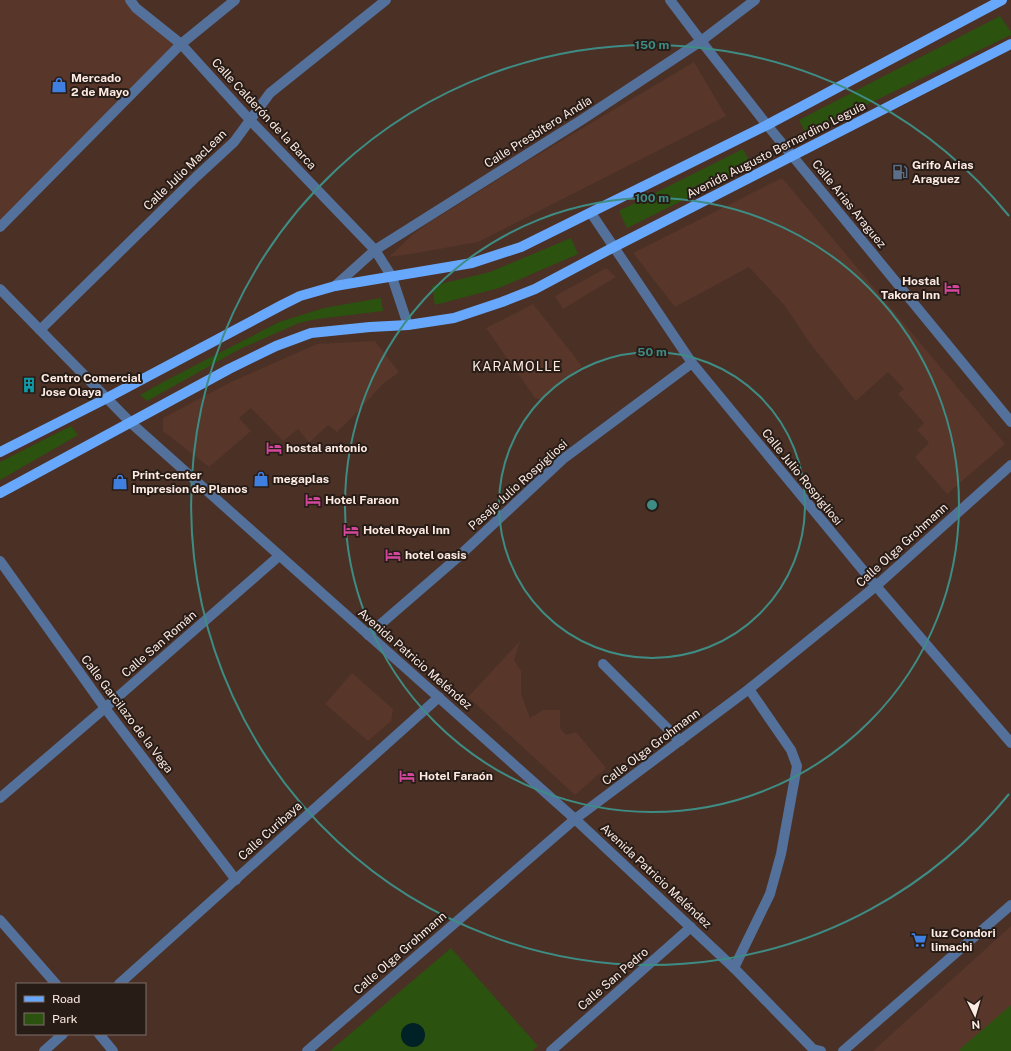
<svg xmlns="http://www.w3.org/2000/svg" width="1011" height="1051" viewBox="0 0 1011 1051" font-family="'Public Sans',sans-serif">
<style>
.built{fill:#583629}
.green{fill:#2b520f}
.water{fill:#002227}
.lines{fill:none;stroke-linecap:round;stroke-linejoin:round}
.minor{stroke:#53719b;stroke-width:10}
.major{stroke:#68a8fc;stroke-width:10}
.ring{fill:none;stroke:#3e8d85;stroke-width:2}
.labels{text-anchor:middle;stroke-width:4;stroke-linejoin:round;paint-order:stroke}
.poi-label{font-size:12px;font-weight:bold;fill:#fceae3;stroke:#281c17;text-anchor:start}
.street-label{font-size:12px;fill:#fceae3;stroke:#281c17}
.neighbourhood-label{font-size:13px;letter-spacing:1px;fill:#fceae3;stroke:#281c17}
.centre{fill:#3e8d85;stroke:#281c17;stroke-width:2}
.ring-label{font-size:12px;text-anchor:middle;font-weight:bold;fill:#3e8d85;stroke:#281c17;stroke-width:4;stroke-linejoin:round;paint-order:stroke}
</style>
<rect width="100%" height="100%" fill="#4b3026"/>
<g class="built">
<path d="M0 0H130L181 44 0 227Z"/>
<path d="M694 62 726 116 478 242 411 254 389 257 413 234 427 224 529 160Z"/>
<path d="M782 178 1005 444 947 494 915 457 929 443 917 430 924 423 898 394 904 389 888 372 856 401 809 342 785 306 749 267 675 307 633 253Z"/>
<path d="M606 268 616 277 563 309 555 296Z"/>
<path d="M533 304 582 366 541 400 535 398 486 328Z"/>
<path d="M375 341 399 372 383 384 357 412 337 432 328 425 309 443 298 429 283 441 251 408 239 418 251 431 209 467 163 431V418L231 382 317 344Z"/>
<path d="M520 641 514 660 521 671V694L530 718 543 710H560V728L566 735 576 732 606 768 575 795 468 697Z"/>
<path d="M352 673 393 709 391 721 368 741 325 704Z"/>
<path d="M1011 926V1051H874V1050Z"/>
</g>
<g class="green">
<path d="M1000 16 1011 32V35L806 134 799 120Z"/>
<path d="M743 149 752 166 627 228 619 211Z"/>
<path d="M571 238 578 254 499 288 435 305 432 286 490 272Z"/>
<path d="M381 298 383 311 317 319 299 323 240 349 147 401 140 395 165 381 279 322 324 308Z"/>
<path d="M71 426 78 435 0 480V462Z"/>
<path d="M451 948 538 1046 532 1051H330Z"/>
<path d="M1011 1005V1051H961L959 1050Z"/>
</g>
<circle class="water" cx="413" cy="1035" r="12"/>
<g class="lines">
<g class="minor">
<path d="M130 0 136 8 181 44 250 120 375 250 392 277 408 325"/>
<path d="M670 0 701 41 767 125 1011 422"/>
<path d="M591 213 692 363 876 586 1011 743"/>
<path d="M0 227 181 44 235 0"/>
<path d="M335 286 375 250 583 119 701 41 755 0"/>
<path d="M0 289 131 423 575 819 734 968 813 1049 821 1051"/>
<path d="M40 330 196 177 234 142 270 93 386 0"/>
<path d="M0 561 105 708 236 880"/>
<path d="M368 635 457 558 563 459 692 363"/>
<path d="M603 664 680 741"/>
<path d="M0 798 105 708 279 556"/>
<path d="M0 920 56 984"/>
<path d="M734 968 770 894 781 854 797 766 791 750 749 689"/>
<path d="M119 984 439 697"/>
<path d="M99 1034 113 1051"/>
<path d="M44 1051 63 1034"/>
<path d="M307 1051 575 819 749 689 876 586 1011 465"/>
<path d="M551 1051 691 927"/>
<path d="M843 1051 1011 905"/>
</g>
<g class="major">
<path d="M0 452 107 398 282 305 300 296 335 286 472 263 521 247 767 125 1002 0"/>
<path d="M0 493 229 369 276 346 311 333 370 327 408 325 454 318 502 302 535 289 614 247 1011 44"/>
</g>
</g>
<g class="ring">
<circle cx="652" cy="505" r="153"/>
<circle cx="652" cy="505" r="307"/>
<path d="M1009 794A460 460 0 1 1 1009 216"/>
</g>
<defs>
<symbol id="shop-bare" viewBox="-9 -9 18 18"><path d="M-5-2.5h2.3a2.7 3.5 0 0 1 5.4 0H5L5.5 6h-11ZM-1.5-2.5h3a1.5 2.3 0 0 0-3 0Z" fill="#3f7fe0" stroke="#281c17" stroke-width="2.5" paint-order="stroke"/></symbol>
<symbol id="fuel-bare" viewBox="-9 -9 18 18"><path d="M-5.5-6h7V0h2V4h1.3V-2.5L3-4.5l.8-.8L6-3V5H2.5V1h-1V6h-7ZM-4.2-4.7v3.2H.2V-4.7Z" fill="#5c6f8a" stroke="#281c17" stroke-width="2.5" paint-order="stroke"/></symbol>
<symbol id="hotel-bare" viewBox="-9 -9 18 18"><path d="M-6-4.5h1.5V1H6V5H4.5V3h-9V5H-6ZM-4 0a1.8 1.8 0 1 1 3.6 0ZM.5 0V-2.5h3Q6-2.5 6 0Z" fill="#d1479c" stroke="#281c17" stroke-width="2.5" paint-order="stroke"/></symbol>
<symbol id="building-bare" viewBox="-9 -9 18 18"><path d="M-4-6H4V6H1V3H-1V6H-4ZM-2.5-4.3h1.7v1.8h-1.7ZM.8-4.3h1.7v1.8H.8ZM-2.5-1h1.7V.8h-1.7ZM.8-1h1.7V.8H.8Z" fill="#0f9aa8" stroke="#281c17" stroke-width="2.5" paint-order="stroke"/></symbol>
<symbol id="supermarket-bare" viewBox="-9 -9 18 18"><path d="M-6-5.5h2.5l.6 2H6L4.5 2H-2.5L-4.4-4H-6ZM-1.5 3.2a1.3 1.3 0 1 0 .1 0ZM3 3.2a1.3 1.3 0 1 0 .1 0Z" fill="#3f7fe0" stroke="#281c17" stroke-width="2.5" paint-order="stroke"/></symbol>
</defs>
<g fill-rule="evenodd">
<use href="#shop-bare" x="48" y="74" width="22" height="22"/>
<use href="#fuel-bare" x="889" y="161" width="22" height="22"/>
<use href="#hotel-bare" x="941" y="277" width="22" height="22"/>
<use href="#building-bare" x="18" y="374" width="22" height="22"/>
<use href="#hotel-bare" x="263" y="437" width="22" height="22"/>
<use href="#shop-bare" x="250" y="468" width="22" height="22"/>
<use href="#shop-bare" x="109" y="471" width="22" height="22"/>
<use href="#hotel-bare" x="302" y="489" width="22" height="22"/>
<use href="#hotel-bare" x="340" y="519" width="22" height="22"/>
<use href="#hotel-bare" x="382" y="544" width="22" height="22"/>
<use href="#hotel-bare" x="396" y="765" width="22" height="22"/>
<use href="#supermarket-bare" x="908" y="929" width="22" height="22"/>
</g>
<g class="labels">
<g class="poi-label">
<text x="71" y="82">Mercado<tspan x="71" dy="14">2 de Mayo</tspan></text>
<text x="912" y="169">Grifo Arias<tspan x="912" dy="14">Araguez</tspan></text>
<text x="940" y="285" text-anchor="end">Hostal<tspan x="940" dy="14">Takora Inn</tspan></text>
<text x="41" y="382">Centro Comercial<tspan x="41" dy="14">Jose Olaya</tspan></text>
<text x="286" y="452">hostal antonio</text>
<text x="132" y="479">Print-center<tspan x="132" dy="14">Impresion de Planos</tspan></text>
<text x="273" y="483">megaplas</text>
<text x="325" y="504">Hotel Faraon</text>
<text x="363" y="534">Hotel Royal Inn</text>
<text x="405" y="559">hotel oasis</text>
<text x="419" y="780">Hotel Faraón</text>
<text x="931" y="937">luz Condori<tspan x="931" dy="14">limachi</tspan></text>
</g>
<g class="street-label">
<text transform="translate(264 114) rotate(47)" y="4">Calle Calderón de la Barca</text>
<text transform="translate(538 132) rotate(-32)" y="4">Calle Presbítero Andía</text>
<text transform="translate(776 150) rotate(-27)" y="4">Avenida Augusto Bernardino Leguía</text>
<text transform="translate(185 170) rotate(-44)" y="4">Calle Julio MacLean</text>
<text transform="translate(849 204) rotate(51)" y="4">Calle Arias Araguez</text>
<text transform="translate(802 477) rotate(51)" y="4">Calle Julio Rospigliosi</text>
<text transform="translate(518 485) rotate(-42)" y="4">Pasaje Julio Rospigliosi</text>
<text transform="translate(902 545) rotate(-42)" y="4">Calle Olga Grohmann</text>
<text transform="translate(159 644) rotate(-41)" y="4">Calle San Román</text>
<text transform="translate(415 659) rotate(41)" y="4">Avenida Patricio Meléndez</text>
<text transform="translate(127 714) rotate(53)" y="4">Calle Garcilazo de la Vega</text>
<text transform="translate(651 747) rotate(-37)" y="4">Calle Olga Grohmann</text>
<text transform="translate(270 831) rotate(-42)" y="4">Calle Curibaya</text>
<text transform="translate(656 876) rotate(43)" y="4">Avenida Patricio Meléndez</text>
<text transform="translate(400 953) rotate(-41)" y="4">Calle Olga Grohmann</text>
<text transform="translate(613 979) rotate(-41)" y="4">Calle San Pedro</text>
</g>
<g class="neighbourhood-label">
<text x="517" y="371">KARAMOLLE</text>
</g>
</g>
<circle cx="652" cy="505" r="6" class="centre"/>
<g class="ring-label">
<text x="652" y="49">150 m</text>
<text x="652" y="202">100 m</text>
<text x="652" y="356">50 m</text>
</g>
<rect x="16" y="983" width="130" height="52" fill="#281c17" stroke="#7d6e69"/>
<rect x="24" y="996" width="20" height="6" fill="#68a8fc" stroke="#7d6e69"/>
<text x="52" y="1003" font-size="12" fill="#fceae3">Road</text>
<rect x="24" y="1013" width="20" height="12" fill="#2b520f" stroke="#7d6e69"/>
<text x="52" y="1023" font-size="12" fill="#fceae3">Park</text>
<g transform="translate(975 1015) rotate(175)" stroke="#281c17" stroke-width="3" paint-order="stroke">
<path d="M0-3L7 15L0 10L-7 15Z" fill="#fceae3"/>
<text y="-6" font-size="11" font-weight="bold" text-anchor="middle" fill="#fceae3">N</text>
</g>
</svg>
